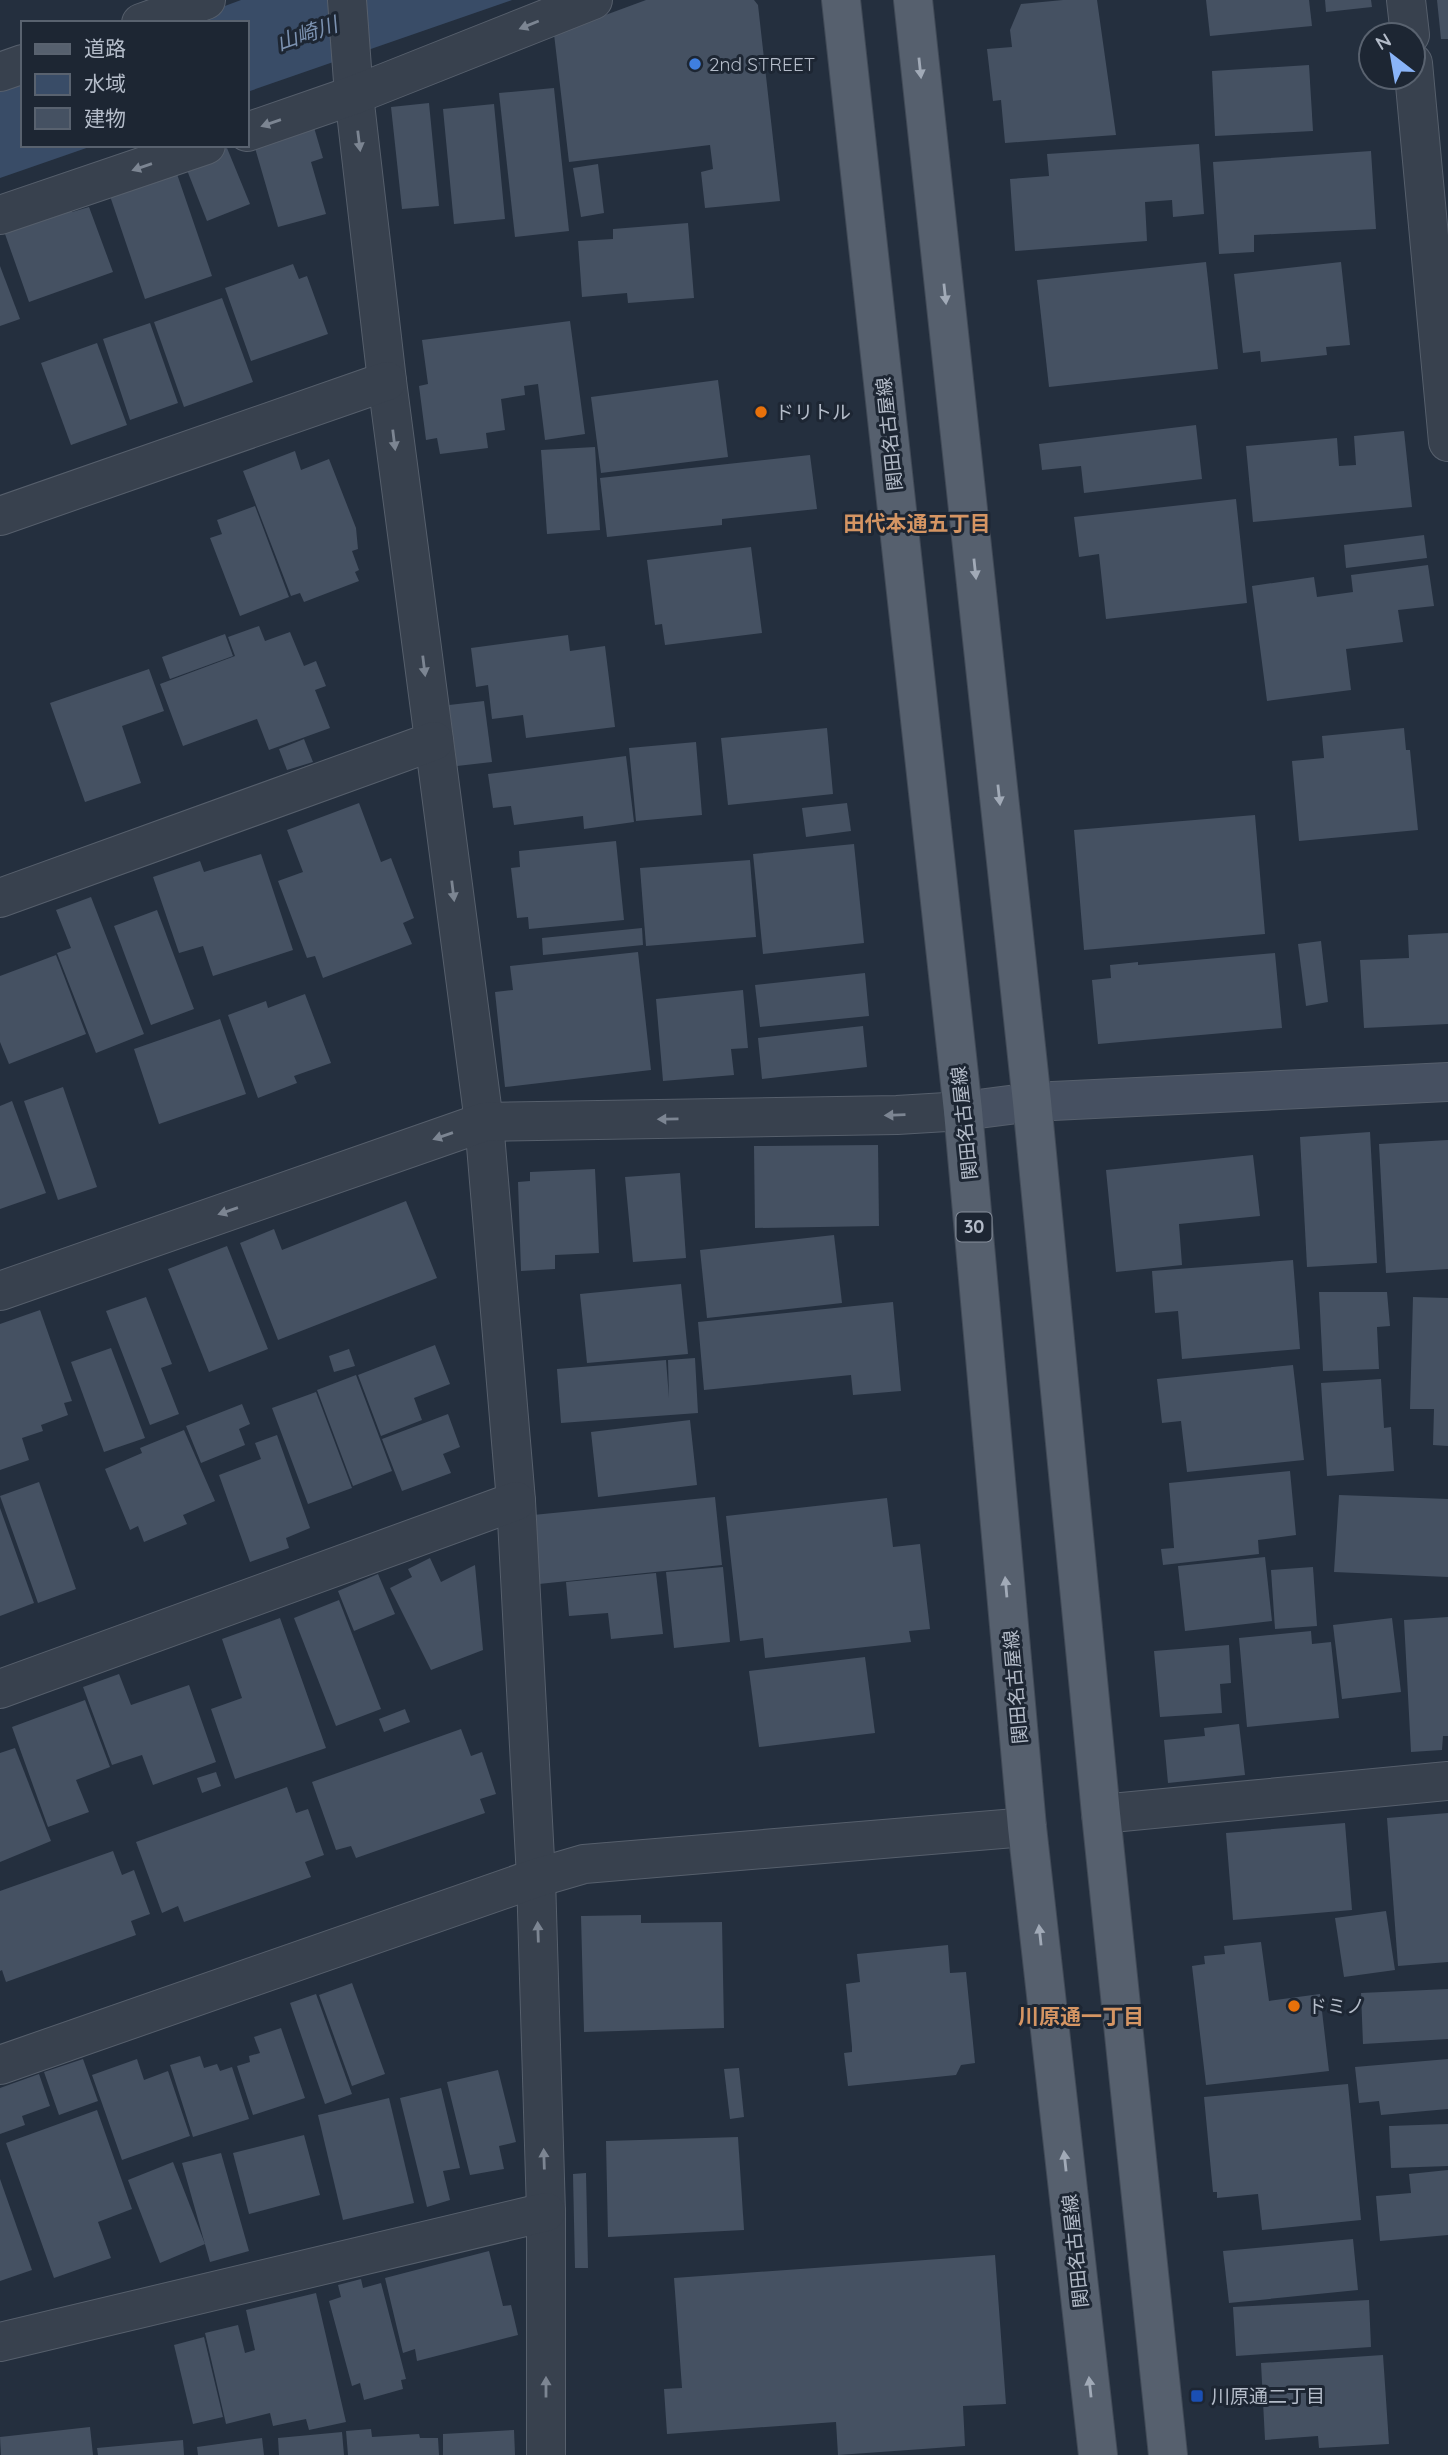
<svg xmlns="http://www.w3.org/2000/svg" width="1448" height="2455" viewBox="0 0 1448 2455" font-family="Quicksand,'Noto Sans JP',sans-serif">
<style>
.water{fill:#394c67}
.building{fill:#455162}
.lines{fill:none;stroke-linecap:round;stroke-linejoin:round}
.street-casing{stroke:#565f6c;stroke-width:40}
.secondary-casing{stroke:#565f6c;stroke-width:40}
.primary-casing{stroke:#414a57;stroke-width:40}
.street{stroke:#38414e;stroke-width:38}
.secondary{stroke:#465061;stroke-width:38}
.primary{stroke:#56606e;stroke-width:38}
.oneway{fill:#7c8592}
.oneway2{fill:#a1aab7}
.shop-dot{fill:#3f7fe0;stroke:#1d2633;stroke-width:2.5}
.food-dot{fill:#e8710a;stroke:#1d2633;stroke-width:2.5}
.transit-dot{fill:#1a4fb4;stroke:#1d2633;stroke-width:2.5}
.labels{text-anchor:middle;stroke-width:6;stroke-linejoin:round;paint-order:stroke}
.shield{fill:#1d2633;stroke:#878f9c;stroke-width:2}
.shield-label{font-size:18px;font-weight:bold;fill:#b4bcc9}
.poi-label{font-size:19px;fill:#b4bcc9;stroke:#1d2633;text-anchor:start}
.street-label{font-size:19px;fill:#b4bcc9;stroke:#1d2633}
.water-label{font-size:21px;font-style:italic;fill:#7c92b1;stroke:#1d2633}
.neighbourhood-label{font-size:21px;font-weight:bold;fill:#d59563;stroke:#1d2633}
</style>
<rect width="100%" height="100%" fill="#242f3e"/>
<g class="water">
<path d="M241 0H512L247 92V23H179Z"/>
<path d="M23 79V145H95L0 178V88Z"/>
</g>
<g class="building">
<path d="M646 0H754L758 5 780 201 705 208 701 172 713 169 710 145 569 162 554 34Z"/>
<path d="M1063 0H1097L1116 135 1005 143 1001 100 993 101 987 49 1012 47 1010 30 1021 4Z"/>
<path d="M1206 0H1309L1312 26 1210 36Z"/>
<path d="M1325 0H1371L1372 7 1326 12Z"/>
<path d="M1437 0H1448V39H1441Z"/>
<path d="M1309 65 1313 131 1215 136 1212 71Z"/>
<path d="M554 88 569 231 515 237 499 93Z"/>
<path d="M429 103 439 206 402 209 391 107Z"/>
<path d="M494 104 505 219 454 224 443 109Z"/>
<path d="M313 124 323 158 311 162 326 214 278 227 253 141Z"/>
<path d="M1199 144 1204 214 1173 217 1172 200 1145 202 1147 241 1015 251 1010 179 1049 176 1047 154Z"/>
<path d="M227 148 250 204 207 221 185 165Z"/>
<path d="M1371 151 1376 229 1254 235V252L1219 254 1213 162Z"/>
<path d="M598 164 604 213 581 217 573 168Z"/>
<path d="M177 174 212 276 145 299 110 196Z"/>
<path d="M68 201 72 212 89 207 113 272 29 302 5 234 32 224Z"/>
<path d="M688 223 694 298 628 303 627 293 582 297 578 241 613 239V229Z"/>
<path d="M1206 262 1218 369 1049 387 1037 280Z"/>
<path d="M1341 262 1350 345 1326 347 1327 355 1261 362 1260 351 1243 353 1234 274Z"/>
<path d="M293 264 299 279 307 276 328 334 251 361 225 288Z"/>
<path d="M0 266 20 319 0 326Z"/>
<path d="M222 298 253 382 184 407 154 322Z"/>
<path d="M570 321 585 434 545 440 538 384 524 386 525 395 501 399 505 430 486 433 488 448 440 454 437 438 426 440 419 386 428 384 422 340Z"/>
<path d="M150 323 178 403 130 420 103 339Z"/>
<path d="M97 343 127 425 71 445 41 363Z"/>
<path d="M718 380 728 457 601 473 591 397Z"/>
<path d="M1196 425 1202 479 1084 493 1081 466 1042 470 1039 444Z"/>
<path d="M1404 431 1412 507 1253 522 1246 446 1337 438 1339 466 1356 465 1354 436Z"/>
<path d="M595 447 600 530 547 534 541 450Z"/>
<path d="M295 451 301 470 329 459 356 528 358 549 352 551 359 570 355 572 359 581 304 602 300 593 291 596 243 471Z"/>
<path d="M810 455 817 509 722 519V525L607 537 600 478Z"/>
<path d="M1236 499 1247 603 1106 619 1099 554 1079 557 1074 517Z"/>
<path d="M255 506 289 597 240 616 210 538 222 534 217 520Z"/>
<path d="M1424 535 1427 558 1346 568 1344 545Z"/>
<path d="M751 547 762 633 665 645 662 624 655 625 647 560Z"/>
<path d="M1428 565 1434 606 1398 610 1403 642 1346 649 1351 690 1267 701 1252 586 1314 577 1317 597 1353 592 1351 575Z"/>
<path d="M259 626 265 641 290 632 304 666 316 661 326 686 315 690 330 728 269 750 257 719 183 746 160 684 235 656 228 637Z"/>
<path d="M225 634 233 656 170 679 162 657Z"/>
<path d="M568 635 570 651 605 646 615 727 526 738 523 715 492 719 488 685 476 687 471 648Z"/>
<path d="M149 669 164 711 122 726 141 783 85 802 50 703Z"/>
<path d="M484 701 492 762 457 766 449 705Z"/>
<path d="M827 728 833 794 728 805 721 738Z"/>
<path d="M1404 728 1406 750H1410L1418 830 1299 841 1292 761 1324 758 1322 736Z"/>
<path d="M304 739 313 762 287 770 279 749Z"/>
<path d="M696 742 702 815 636 821 629 748Z"/>
<path d="M626 756 634 822 584 829 583 816 514 825 511 806 493 808 488 774Z"/>
<path d="M359 803 381 862 391 858 414 918 403 923 412 944 323 978 315 956 307 958 278 881 303 872 287 830Z"/>
<path d="M847 803 851 831 806 837 802 808Z"/>
<path d="M1255 815 1265 934 1084 950 1074 830Z"/>
<path d="M616 841 624 920 529 929 528 917 517 918 511 868 520 867 519 851Z"/>
<path d="M854 844 864 943 763 954 753 854Z"/>
<path d="M261 854 293 950 213 976 203 946 179 953 153 877 200 861 204 872Z"/>
<path d="M750 860 756 937 646 946 640 868Z"/>
<path d="M91 897 144 1034 96 1053 57 953 71 948 56 910Z"/>
<path d="M157 910 194 1009 151 1025 114 926Z"/>
<path d="M642 928 643 945 543 955 542 938Z"/>
<path d="M1448 933V1024L1364 1028 1360 960 1409 958 1408 935Z"/>
<path d="M1321 941 1328 1002 1306 1006 1298 944Z"/>
<path d="M638 952 651 1070 505 1087 495 992 513 990 510 966Z"/>
<path d="M1275 953 1282 1028 1098 1044 1092 980 1111 978 1110 965 1138 962V965Z"/>
<path d="M56 955 86 1034 9 1064 0 1042V976Z"/>
<path d="M865 973 869 1016 760 1027 755 985Z"/>
<path d="M743 990 748 1048 731 1049 734 1075 663 1081 656 999Z"/>
<path d="M305 994 331 1063 294 1076 297 1083 258 1098 228 1015 266 1001 268 1008Z"/>
<path d="M220 1019 246 1094 159 1124 134 1049Z"/>
<path d="M863 1026 867 1067 762 1079 758 1038Z"/>
<path d="M63 1087 97 1187 58 1200 24 1101Z"/>
<path d="M12 1101 46 1193 0 1209V1106Z"/>
<path d="M1370 1132 1377 1263 1307 1267 1300 1137Z"/>
<path d="M1448 1140V1269L1386 1273 1379 1144Z"/>
<path d="M878 1145 879 1226 755 1228 754 1146Z"/>
<path d="M1253 1155 1260 1216 1179 1224 1182 1265 1116 1272 1106 1170Z"/>
<path d="M595 1169 599 1253 555 1255V1269L521 1271 518 1182 530 1181V1172Z"/>
<path d="M680 1173 686 1258 633 1262 625 1177Z"/>
<path d="M406 1201 437 1278 278 1340 240 1243 274 1229 282 1250Z"/>
<path d="M834 1235 842 1303 707 1318 700 1250Z"/>
<path d="M227 1246 268 1349 209 1372 168 1269Z"/>
<path d="M1293 1260 1300 1349 1182 1359 1178 1311 1155 1313 1152 1271Z"/>
<path d="M681 1284 688 1354 587 1363 580 1294Z"/>
<path d="M1319 1292H1387L1390 1326 1377 1327 1379 1369 1323 1371Z"/>
<path d="M146 1297 172 1364 161 1368 179 1414 150 1425 106 1311Z"/>
<path d="M1413 1297 1448 1298V1446L1433 1445 1434 1409H1410Z"/>
<path d="M893 1302 901 1391 853 1395 851 1375 704 1390 698 1322Z"/>
<path d="M40 1310 72 1401 64 1403 68 1415 41 1425 43 1431 22 1438 29 1460 0 1470V1324Z"/>
<path d="M435 1345 450 1384 414 1398 422 1420 381 1436 358 1375Z"/>
<path d="M111 1348 145 1438 104 1452 71 1362Z"/>
<path d="M349 1349 355 1366 334 1372 329 1356Z"/>
<path d="M695 1358 698 1413 561 1423 557 1369 666 1360 669 1398 668 1360Z"/>
<path d="M1293 1365 1304 1460 1187 1472 1181 1421 1162 1423 1157 1379Z"/>
<path d="M356 1375 392 1471 353 1486 317 1390Z"/>
<path d="M1381 1379 1384 1428 1391 1427 1394 1471 1327 1476 1321 1383Z"/>
<path d="M316 1392 352 1488 308 1504 272 1408Z"/>
<path d="M242 1404 250 1424 239 1429 245 1445 201 1463 186 1426Z"/>
<path d="M448 1414 460 1447 443 1454 451 1473 402 1491 382 1439Z"/>
<path d="M690 1420 697 1485 598 1497 591 1432Z"/>
<path d="M184 1430 215 1501 183 1515 187 1524 144 1542 138 1526 130 1530 105 1469 142 1453 140 1448Z"/>
<path d="M277 1435 310 1528 286 1538 289 1548 250 1562 219 1475 261 1459 255 1443Z"/>
<path d="M1290 1471 1296 1535 1258 1540 1259 1554 1163 1565 1161 1549 1174 1548 1169 1483Z"/>
<path d="M39 1482 76 1589 38 1603 0 1496Z"/>
<path d="M1339 1495 1448 1499V1577L1334 1572Z"/>
<path d="M715 1497 722 1565 539 1584 533 1515Z"/>
<path d="M887 1498 893 1547 920 1544 930 1629 909 1631 911 1642 765 1658 763 1638 740 1641 726 1516Z"/>
<path d="M0 1508 34 1603 0 1616Z"/>
<path d="M1265 1557 1272 1621 1185 1631 1178 1566Z"/>
<path d="M430 1558 441 1582 475 1565 483 1650 431 1670 390 1588 412 1577 408 1569Z"/>
<path d="M723 1567 730 1642 674 1648 666 1572Z"/>
<path d="M1313 1567 1317 1626 1275 1629 1271 1570Z"/>
<path d="M656 1573 663 1634 611 1639 608 1613 569 1616 566 1582Z"/>
<path d="M378 1574 395 1614 354 1631 338 1591Z"/>
<path d="M339 1600 381 1709 336 1726 294 1618Z"/>
<path d="M1448 1617V1736H1443L1442 1750 1411 1752 1404 1620Z"/>
<path d="M280 1618 326 1748 235 1779 211 1709 242 1698 222 1639Z"/>
<path d="M1392 1618 1401 1692 1342 1699 1333 1625Z"/>
<path d="M1311 1631 1312 1644 1331 1642 1339 1718 1247 1727 1239 1638Z"/>
<path d="M1229 1645 1231 1683 1220 1684 1222 1713 1160 1717 1154 1651Z"/>
<path d="M865 1657 875 1733 759 1747 749 1671Z"/>
<path d="M119 1674 131 1705 189 1685 216 1762 153 1785 142 1755 112 1765 83 1687Z"/>
<path d="M85 1700 110 1767 76 1780 89 1812 48 1827 12 1727Z"/>
<path d="M405 1709 410 1722 384 1732 379 1719Z"/>
<path d="M1239 1724 1245 1775 1168 1783 1164 1740 1205 1736 1204 1728Z"/>
<path d="M461 1729 471 1756 482 1752 496 1794 480 1799 485 1813 356 1858 351 1846 336 1850 312 1782Z"/>
<path d="M15 1748 51 1841 0 1862V1753Z"/>
<path d="M216 1772 221 1786 202 1793 197 1778Z"/>
<path d="M287 1787 296 1813 308 1809 324 1855 305 1862 311 1877 184 1922 178 1906 162 1913 136 1842Z"/>
<path d="M1448 1813V1962L1398 1966 1387 1818Z"/>
<path d="M1345 1823 1352 1910 1233 1920 1226 1833Z"/>
<path d="M113 1851 122 1875 134 1870 150 1914 131 1921 136 1935 6 1982 2 1970 0 1971V1891Z"/>
<path d="M1386 1911 1395 1970 1344 1977 1335 1918Z"/>
<path d="M641 1915V1923L722 1922 724 2028 584 2032 581 1916Z"/>
<path d="M1261 1942 1269 2001 1320 1994 1329 2071 1206 2085 1192 1966 1205 1964 1204 1956 1225 1954 1224 1946Z"/>
<path d="M948 1945 950 1973 966 1972 975 2063 961 2065 956 2075 848 2086 844 2053 852 2052V2047L846 1984 860 1982 857 1954Z"/>
<path d="M352 1983 385 2074 352 2086 319 1995Z"/>
<path d="M1448 1989V2039L1363 2044 1361 1993Z"/>
<path d="M316 1994 352 2094 325 2104 290 2003Z"/>
<path d="M281 2028 305 2098 253 2115 237 2066 250 2062 249 2056 260 2053 254 2037Z"/>
<path d="M200 2056 204 2068 217 2064 220 2071 232 2067 249 2119 193 2137 170 2065Z"/>
<path d="M83 2059 98 2101 59 2115 44 2072Z"/>
<path d="M137 2059 144 2080 168 2071 190 2136 122 2160 92 2075Z"/>
<path d="M1448 2059V2109L1381 2115 1379 2101 1359 2103 1355 2067Z"/>
<path d="M739 2068 744 2117 730 2119 724 2069Z"/>
<path d="M498 2070 516 2142 499 2146 504 2169 470 2175 447 2082Z"/>
<path d="M39 2074 50 2106 22 2116 25 2125 0 2134V2088Z"/>
<path d="M1348 2084 1361 2220 1262 2230 1258 2194 1217 2198V2192H1213L1204 2097Z"/>
<path d="M441 2088 460 2168 443 2171 450 2200 427 2207 400 2098Z"/>
<path d="M389 2098 414 2203 343 2220 318 2115Z"/>
<path d="M97 2110 132 2209 98 2222 111 2258 54 2278 6 2143Z"/>
<path d="M1448 2124V2166L1391 2168 1389 2126Z"/>
<path d="M304 2135 320 2195 249 2214 233 2153Z"/>
<path d="M738 2137 744 2230 608 2237 606 2141Z"/>
<path d="M221 2153 249 2251 210 2262 182 2163Z"/>
<path d="M173 2162 205 2244 160 2263 128 2180Z"/>
<path d="M1448 2170V2235L1380 2241 1376 2196 1411 2193 1409 2174Z"/>
<path d="M586 2173 588 2268H575L573 2174Z"/>
<path d="M0 2179 32 2270 0 2281Z"/>
<path d="M1353 2239 1358 2290 1229 2303 1223 2251Z"/>
<path d="M489 2251 503 2306 511 2305 518 2335 417 2361 415 2349 403 2353 385 2278Z"/>
<path d="M995 2255 1006 2404 963 2406 965 2446 838 2455 836 2422 667 2434 664 2389 682 2388 674 2278Z"/>
<path d="M361 2279 363 2288 381 2283 406 2379 401 2380 403 2389 364 2400 360 2383 352 2386 329 2301 341 2297 338 2285Z"/>
<path d="M316 2293 346 2422 309 2430 306 2419 273 2426 270 2413 226 2424 205 2333 238 2325 245 2353 255 2350 246 2310Z"/>
<path d="M1369 2300 1371 2347 1236 2356 1233 2307Z"/>
<path d="M204 2337 223 2417 193 2424 174 2345Z"/>
<path d="M1383 2355 1389 2444 1319 2448 1318 2436 1265 2440 1261 2363Z"/>
<path d="M90 2427 93 2455H1L0 2437Z"/>
<path d="M371 2429 372 2437 419 2434 420 2438H438L439 2455H348L346 2431Z"/>
<path d="M514 2430 515 2455H443V2434Z"/>
<path d="M342 2432 344 2455H279L278 2438Z"/>
<path d="M262 2438 264 2455H198L197 2447Z"/>
<path d="M183 2440 184 2455H98L97 2448Z"/>
</g>
<g class="lines">
<defs>
<g id="street">
<path d="M347 0 354 95 387 381 484 1122 516 1501 536 1878 546 2212V2455"/>
<path d="M1406 0 1410 35"/>
<path d="M141 23 206 0"/>
<path d="M1413 63 1448 442"/>
<path d="M0 72 23 64"/>
<path d="M247 132 354 95 593 0"/>
<path d="M0 215 206 145"/>
<path d="M0 516 387 381"/>
<path d="M0 898 434 741"/>
<path d="M0 1291 484 1122 897 1115 963 1111"/>
<path d="M0 1689 516 1501"/>
<path d="M1101 1814 1448 1781"/>
<path d="M0 2065 536 1878 584 1864 1027 1827"/>
<path d="M0 2342 546 2212"/>
</g>
<path id="secondary" d="M963 1111 1032 1102 1448 1082"/>
<g id="primary">
<path d="M841 0 963 1111 1027 1827 1098 2455"/>
<path d="M913 0 1032 1102 1101 1814 1168 2455"/>
</g>
</defs>
<use href="#street" class="street-casing"/>
<use href="#secondary" class="secondary-casing"/>
<use href="#primary" class="primary-casing"/>
<use href="#street" class="street"/>
<use href="#secondary" class="secondary"/>
<use href="#primary" class="primary"/>
</g>
<defs><path id="oneway-solid" d="M-6-.8H1V-3.2L6.5 0L1 3.2V.8H-6Z" transform="scale(1.75)"/></defs>
<g class="oneway">
<use href="#oneway-solid" transform="translate(529 25) rotate(158)"/>
<use href="#oneway-solid" transform="translate(271 123) rotate(161)"/>
<use href="#oneway-solid" transform="translate(359 141) rotate(83)"/>
<use href="#oneway-solid" transform="translate(142 167) rotate(161)"/>
<use href="#oneway-solid" transform="translate(394 440) rotate(83)"/>
<use href="#oneway-solid" transform="translate(424 666) rotate(83)"/>
<use href="#oneway-solid" transform="translate(453 891) rotate(83)"/>
<use href="#oneway-solid" transform="translate(895 1115) rotate(178)"/>
<use href="#oneway-solid" transform="translate(668 1119) rotate(179)"/>
<use href="#oneway-solid" transform="translate(443 1136) rotate(161)"/>
<use href="#oneway-solid" transform="translate(228 1211) rotate(161)"/>
<use href="#oneway-solid" transform="translate(538 1932) rotate(-92)"/>
<use href="#oneway-solid" transform="translate(544 2159) rotate(-92)"/>
<use href="#oneway-solid" transform="translate(546 2387) rotate(-90)"/>
</g>
<g class="oneway2">
<use href="#oneway-solid" transform="translate(920 68) rotate(84)"/>
<use href="#oneway-solid" transform="translate(945 294) rotate(84)"/>
<use href="#oneway-solid" transform="translate(975 569) rotate(84)"/>
<use href="#oneway-solid" transform="translate(999 795) rotate(84)"/>
<use href="#oneway-solid" transform="translate(1006 1587) rotate(-95)"/>
<use href="#oneway-solid" transform="translate(1040 1935) rotate(-96)"/>
<use href="#oneway-solid" transform="translate(1065 2161) rotate(-96)"/>
<use href="#oneway-solid" transform="translate(1090 2387) rotate(-96)"/>
</g>
<circle class="shop-dot" cx="695" cy="64" r="7"/>
<g class="food-dot">
<circle cx="761" cy="412" r="7"/>
<circle cx="1294" cy="2006" r="7"/>
</g>
<rect class="transit-dot" x="1190" y="2389" width="14" height="14" rx="3.5"/>
<g class="labels">
<rect class="shield" x="956.5" y="1212.5" width="35" height="29" rx="5"/>
<g class="shield-label">
<text x="974" y="1233">30</text>
</g>
<g class="poi-label">
<text x="709" y="71">2nd STREET</text>
<text x="775" y="419">ドリトル</text>
<text x="1308" y="2013">ドミノ</text>
<text x="1211" y="2403">川原通二丁目</text>
</g>
<g class="street-label">
<text transform="translate(889 434) rotate(-96)" y="7">関田名古屋線</text>
<text transform="translate(964 1123) rotate(-96)" y="7">関田名古屋線</text>
<text transform="translate(1015 1687) rotate(-95)" y="7">関田名古屋線</text>
<text transform="translate(1075 2251) rotate(-96)" y="7">関田名古屋線</text>
</g>
<g class="water-label">
<text transform="translate(307 34) rotate(-19)" y="7">山崎川</text>
</g>
<g class="neighbourhood-label">
<text x="917" y="531">田代本通五丁目</text>
<text x="1081" y="2024">川原通一丁目</text>
</g>
</g>
<rect x="21" y="21" width="228" height="126" fill="#1d2633" stroke="#59626f" stroke-width="2"/>
<rect x="35" y="44" width="35" height="10" fill="#56606e" stroke="#59626f" stroke-width="2"/>
<text x="84" y="56" font-size="21" fill="#b4bcc9">道路</text>
<rect x="35" y="74" width="35" height="21" fill="#394c67" stroke="#59626f" stroke-width="2"/>
<text x="84" y="91" font-size="21" fill="#b4bcc9">水域</text>
<rect x="35" y="108" width="35" height="21" fill="#455162" stroke="#59626f" stroke-width="2"/>
<text x="84" y="126" font-size="21" fill="#b4bcc9">建物</text>
<g transform="translate(1392 56) rotate(329)"><circle r="33" fill="#1d2633" stroke="#59626f" stroke-width="2"/>
<path d="M0-5L12 26L0 18L-12 26Z" fill="#8ab4f8"/>
<text y="-10" font-size="19" font-weight="bold" text-anchor="middle" fill="#b4bcc9">N</text>
</g>
</svg>
